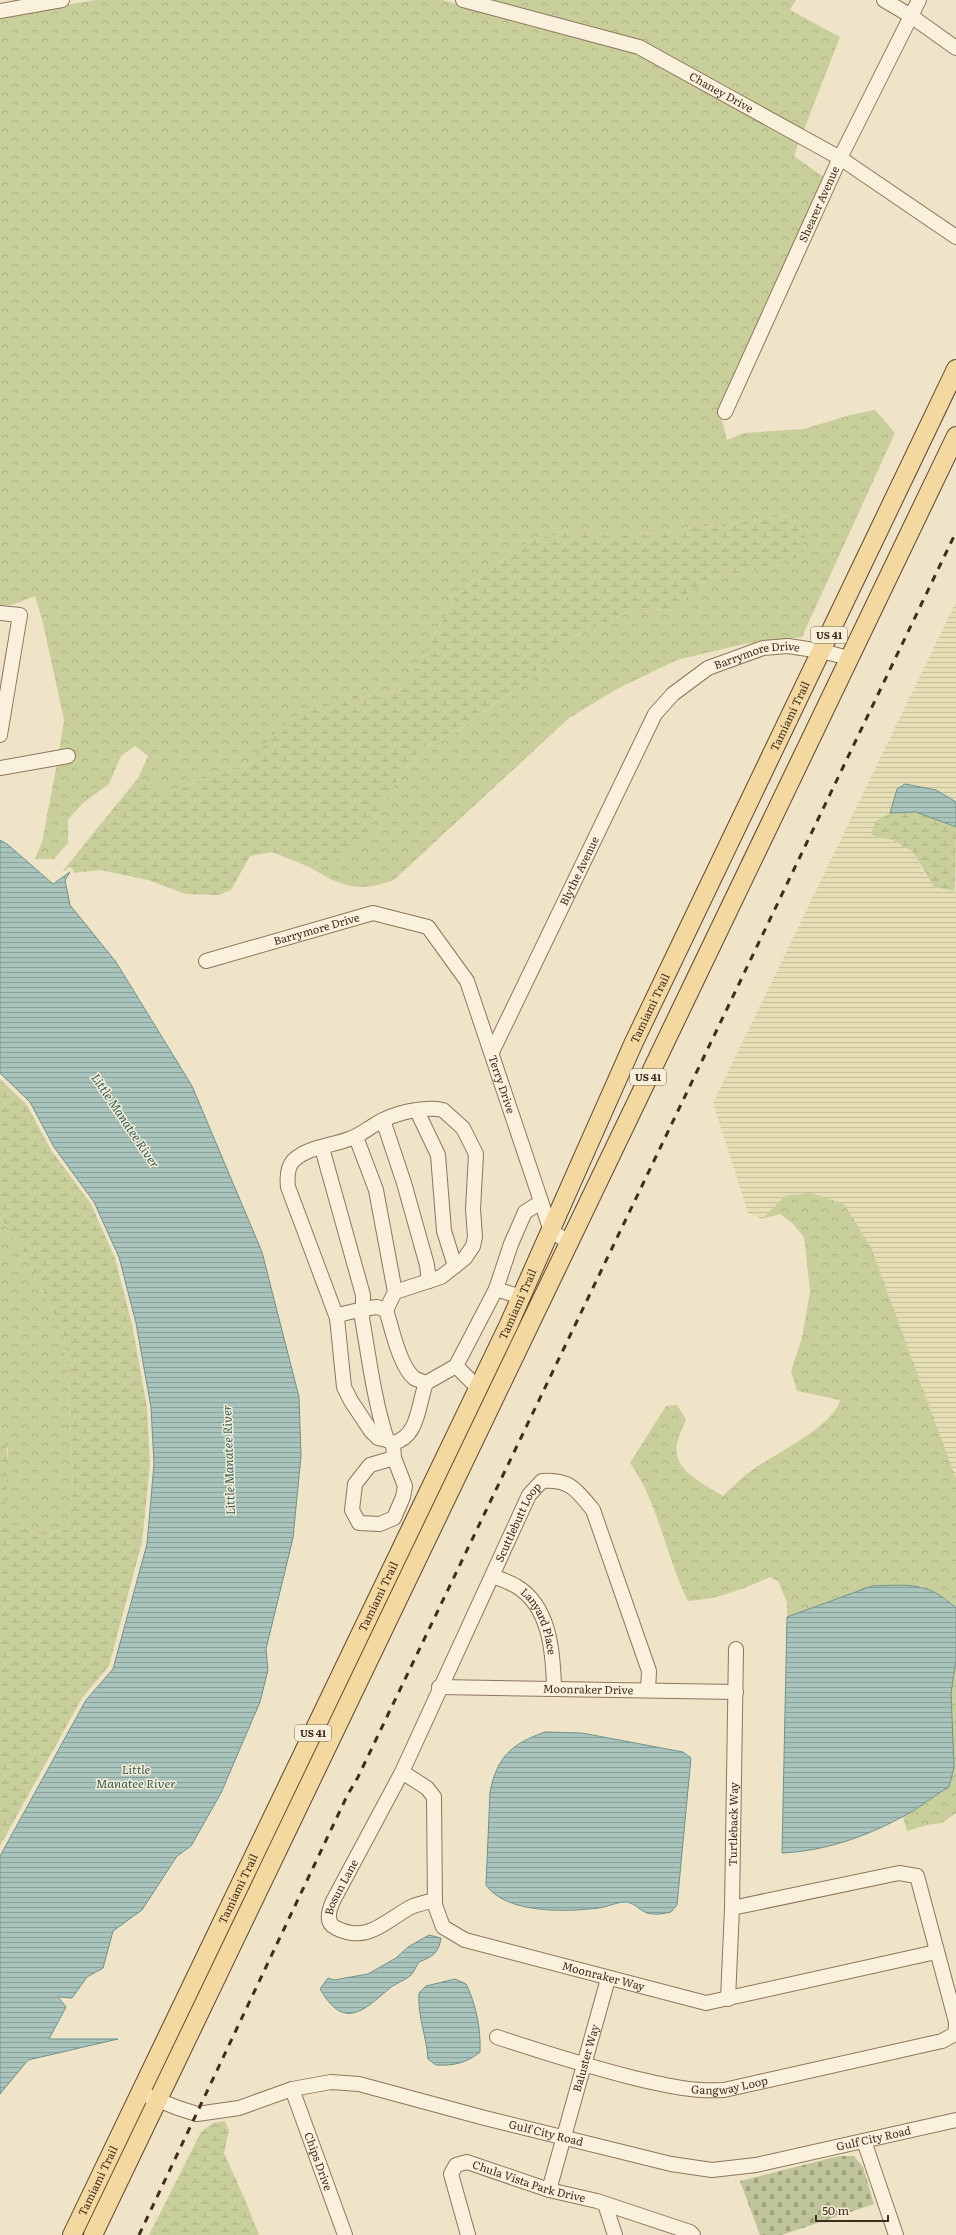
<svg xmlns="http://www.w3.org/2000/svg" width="956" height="2235" viewBox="0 0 956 2235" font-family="Literata,serif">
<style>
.farmland{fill:url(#farmland-rules)}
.forest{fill:url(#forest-crowns)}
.wetland{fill:url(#wetland-marsh)}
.cemetery{fill:url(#cemetery-stones)}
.water{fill:url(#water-rules);stroke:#6f938a}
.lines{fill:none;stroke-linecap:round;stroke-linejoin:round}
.minor-casing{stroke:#8d765c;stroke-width:16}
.major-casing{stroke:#5b4430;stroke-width:20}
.minor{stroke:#faf1dc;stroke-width:14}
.major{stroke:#f3d9a0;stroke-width:18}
.rail{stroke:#3d2e20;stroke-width:3;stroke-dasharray:7 7;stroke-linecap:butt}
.labels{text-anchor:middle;stroke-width:3;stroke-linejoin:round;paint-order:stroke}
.shield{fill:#f7eed8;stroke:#756857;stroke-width:1}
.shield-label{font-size:10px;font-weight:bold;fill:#3d2e20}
.street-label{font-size:11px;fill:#3d2e20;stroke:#f7eed8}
.water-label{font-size:12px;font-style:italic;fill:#2f5d5a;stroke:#f7eed8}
</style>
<defs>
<pattern id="farmland-rules" width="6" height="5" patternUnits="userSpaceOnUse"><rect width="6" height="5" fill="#e6deb5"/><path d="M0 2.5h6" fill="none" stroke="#c6bf9b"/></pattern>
<pattern id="forest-crowns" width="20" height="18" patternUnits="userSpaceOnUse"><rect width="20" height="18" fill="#c9cf9b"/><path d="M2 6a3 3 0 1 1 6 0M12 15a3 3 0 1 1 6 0" fill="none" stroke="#aeb285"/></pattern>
<pattern id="wetland-marsh" width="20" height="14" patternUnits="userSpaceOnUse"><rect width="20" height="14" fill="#c9cf9b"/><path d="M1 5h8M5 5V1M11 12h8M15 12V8" fill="none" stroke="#aeb285"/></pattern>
<pattern id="cemetery-stones" width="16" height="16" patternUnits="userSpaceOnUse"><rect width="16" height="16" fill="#bfc49a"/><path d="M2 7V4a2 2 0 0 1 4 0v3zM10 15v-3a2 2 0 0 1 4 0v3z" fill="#9ca07d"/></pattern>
<pattern id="water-rules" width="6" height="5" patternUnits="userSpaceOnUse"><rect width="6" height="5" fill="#a9c4bc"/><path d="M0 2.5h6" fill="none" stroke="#8ba098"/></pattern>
</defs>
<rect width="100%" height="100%" fill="#f0e4c8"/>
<path class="farmland" d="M956 602V802L936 790H897L890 813 876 821 880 838 893 840 913 852 925 875 955 891 956 890V1479L871 1247 844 1204 785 1196 762 1219 748 1213 713 1103Z"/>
<g class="forest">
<path d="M95 0H442L638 52 799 142 794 156 828 180 722 420 727 440 744 433 804 429 850 415 875 410 895 433 802 637 744 644 677 660 617 689 569 718 394 880C357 893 343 887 309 867L347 855 364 840 382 802 421 748 455 732 517 688 573 637 638 608 679 611 688 592 713 577 756 571 788 516 748 520 726 526 691 527 663 533 608 535 584 529 530 540 456 596 421 660 399 692 341 699 261 753 249 764 203 779 170 793 138 778 148 756 135 746 121 756 109 784 83 803 68 820V843L54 859H35L42 842 57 764 73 761 71 751 59 752 64 720 42 619 35 596 12 605 0 606V16Z"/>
<path d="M483 0H796L790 10 840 37 803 132 640 42Z"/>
<path d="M811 1193 844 1204 871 1247 956 1479V1608L947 1599 922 1586H872L787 1617V1602L778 1581 770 1577C743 1589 718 1599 688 1601 666 1558 658 1501 630 1463L666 1406 677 1405 686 1419C683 1427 679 1435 677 1443 671 1470 704 1484 723 1496 731 1488 739 1480 748 1473 771 1455 833 1428 840 1400L797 1391 791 1371 802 1338 810 1291 804 1237 792 1223 780 1214 762 1219 785 1196Z"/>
<path d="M0 1217 20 1246 64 1335 68 1380 73 1481 68 1529 37 1536 20 1523H5V1484L8 1450 0 1429Z"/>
<path d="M956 1660V1813L942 1823 927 1825 907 1831 903 1817 949 1787 954 1767 951 1693Z"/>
</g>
<g class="wetland">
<path d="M788 516 806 532 801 556 756 571 713 577 688 592 679 611 638 608 573 637 517 688 455 732 421 748 382 802 364 840 347 855 309 867 272 852 250 856 231 890 218 895 186 894 148 880 100 870 74 873 73 869 70 867 62 872 138 778 170 793 203 779 249 764 281 726 316 706 341 699 399 692 421 660 456 596 530 540 584 529 608 535 663 533 691 527 726 526 748 520Z"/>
<path d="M916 812 956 827 955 891 934 887 913 852 893 840 880 838 871 834 876 821 890 813Z"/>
<path d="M0 1079 27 1105 51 1150 91 1204 115 1258 132 1324 147 1407 150 1464 142 1542 109 1666 82 1698 0 1846V1429C15 1452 2 1495 6 1523H20L37 1536 68 1529 73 1481 68 1380 64 1335 20 1246 0 1217Z"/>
<path d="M225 2121 229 2130 224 2153 243 2195 259 2235H149L201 2132 213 2123Z"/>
</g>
<path class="cemetery" d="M839 2156H854L863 2167 874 2204 782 2235H760L740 2181Z"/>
<g class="water">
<path d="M905 784 936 790 956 802V827L916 812 890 813 897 789Z"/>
<path d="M0 840 7 844 53 884 70 872 65 880 70 905 116 962 192 1086 262 1252 299 1397 301 1456 293 1538 266 1649 268 1670 260 1702 221 1793 191 1846 177 1856 142 1910 113 1931 103 1968 87 1977 72 1998 58 1997 66 2007 49 2039H118L28 2060 0 2094V1856L86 1700 113 1669 147 1544 154 1464 151 1407 136 1323 119 1257 94 1202 54 1147 30 1102 0 1073Z"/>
<path d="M872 1586C909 1585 927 1581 956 1608V1660L951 1693 954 1767 949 1787C933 1796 918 1809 902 1817 865 1837 825 1851 782 1853L787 1617Z"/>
<path d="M545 1732 582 1733 683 1752 691 1758 677 1905 671 1912C663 1914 655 1915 647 1913 639 1910 634 1902 625 1902 617 1902 607 1907 599 1908 566 1912 506 1914 486 1885L490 1792C497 1757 511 1744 545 1732Z"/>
<path d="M429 1935 441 1938C439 1953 432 1957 419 1962 416 1966 414 1972 411 1975 406 1980 396 1983 390 1988 362 2012 344 2030 320 1989L328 1978 334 1980 368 1974 396 1958 408 1947Z"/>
<path d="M455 1979 466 1984C476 2004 481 2029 480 2052 467 2063 453 2066 436 2065L428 2059C427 2038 417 2015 419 1993L426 1986Z"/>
</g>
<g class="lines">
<defs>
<g id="minor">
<path id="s1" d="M463 0 639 47 840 158 956 237"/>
<path d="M884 0 911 16 956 48"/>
<path d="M0 11 62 0"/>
<path id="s2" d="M725 412 840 158 919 0"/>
<path d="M0 613 20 615 0 735"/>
<path d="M0 768 68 756"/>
<path id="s3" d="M206 961 373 913 428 927 467 981 551 1231 569 1242"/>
<path id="s4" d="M492 1052 655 714 673 694 708 668 763 648 788 646 821 651 849 658"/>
<path d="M417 1111 438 1155 444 1231 455 1266"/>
<path d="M383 1120 404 1183 427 1265 429 1281"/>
<path d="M356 1137 376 1190 395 1292"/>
<path d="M322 1148 363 1295V1309L342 1314 337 1318 344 1387 351 1401 371 1431 378 1438 387 1440"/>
<path d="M496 1289 511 1244 525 1212 541 1202"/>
<path d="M337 1318 288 1187C287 1178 287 1168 293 1161 307 1147 331 1146 349 1139 359 1136 367 1129 376 1124 393 1113 423 1106 443 1110L463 1128 476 1154 473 1209 475 1237 473 1246 465 1258 441 1277 395 1292 386 1310"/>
<path d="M456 1366 496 1289 521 1297"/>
<path d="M426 1383C418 1404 419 1437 393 1443L387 1440C374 1400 369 1358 362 1318L363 1309 377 1307 386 1310C392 1328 399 1365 414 1378 417 1380 422 1381 426 1383L456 1366 478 1388"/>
<path d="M393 1443 394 1458 405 1486 403 1497 394 1518 380 1524 359 1523 352 1510 355 1484 370 1465 394 1458"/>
<path id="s5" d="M493 1576C500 1579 509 1582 516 1586 550 1606 553 1652 554 1687"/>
<path id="s6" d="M439 1687 736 1692"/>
<path id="s7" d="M402 1772 427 1788 434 1797 435 1905 443 1927 465 1940 706 2003 936 1952"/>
<path id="s8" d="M435 1900C427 1902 418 1904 411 1907 386 1920 368 1944 336 1928 325 1923 329 1910 333 1901L402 1772 529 1495 542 1481C569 1479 576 1489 593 1510L649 1671 648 1690"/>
<path d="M732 1908 899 1873 917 1876 956 2022"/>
<path id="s9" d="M728 1999 732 1908 736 1649"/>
<path id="s10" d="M497 2037C542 2052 587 2066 634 2078 664 2085 693 2092 724 2090L942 2041 955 2034 956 2025"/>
<path id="s11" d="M292 2089 345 2235"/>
<path id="s12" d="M148 2096 178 2108 197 2114 239 2108 292 2089 331 2082 359 2084 481 2117 671 2164 712 2170 756 2165 956 2120"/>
<path d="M864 2141 896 2235"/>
<path id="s13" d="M549 2190 608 1979"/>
<path d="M605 2204 615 2235"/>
<path id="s14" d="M468 2235 451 2174 456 2165 467 2162 549 2190 597 2201 690 2232 693 2235"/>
</g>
<g id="major">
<path id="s15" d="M72 2235 509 1324 634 1042 956 369"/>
<path d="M93 2235 956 436"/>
</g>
</defs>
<use href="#minor" class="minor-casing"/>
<use href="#major" class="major-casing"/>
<use href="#minor" class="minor"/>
<use href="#major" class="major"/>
<path class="rail" d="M139 2235 347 1796 358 1777 956 532"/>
</g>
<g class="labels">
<g class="shield">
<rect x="811" y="627" width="36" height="16" rx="3"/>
<rect x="630" y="1069" width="36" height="16" rx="3"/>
<rect x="295" y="1725" width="36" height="16" rx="3"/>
</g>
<g class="shield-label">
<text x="829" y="639">US 41</text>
<text x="648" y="1081">US 41</text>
<text x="313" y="1737">US 41</text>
</g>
<g class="street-label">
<text dy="4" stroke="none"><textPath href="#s1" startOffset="276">Chaney Drive</textPath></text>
<text dy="4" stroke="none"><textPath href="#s2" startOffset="228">Shearer Avenue</textPath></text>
<text dy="4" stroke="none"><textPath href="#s4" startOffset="497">Barrymore Drive</textPath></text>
<text dy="4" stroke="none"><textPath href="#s15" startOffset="1680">Tamiami Trail</textPath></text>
<text dy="4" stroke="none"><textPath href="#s4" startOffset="201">Blythe Avenue</textPath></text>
<text dy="4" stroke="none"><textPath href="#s3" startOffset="115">Barrymore Drive</textPath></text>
<text dy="4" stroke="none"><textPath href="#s15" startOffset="1356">Tamiami Trail</textPath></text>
<text dy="4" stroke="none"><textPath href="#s3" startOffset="406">Terry Drive</textPath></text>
<text dy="4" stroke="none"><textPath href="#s15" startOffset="1032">Tamiami Trail</textPath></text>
<text dy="4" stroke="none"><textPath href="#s8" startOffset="560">Scuttlebutt Loop</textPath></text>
<text dy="4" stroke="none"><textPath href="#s15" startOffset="708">Tamiami Trail</textPath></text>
<text dy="4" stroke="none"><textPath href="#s5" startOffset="69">Lanyard Place</textPath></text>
<text dy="4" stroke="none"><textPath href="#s6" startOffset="149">Moonraker Drive</textPath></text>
<text dy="4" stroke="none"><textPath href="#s9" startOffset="175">Turtleback Way</textPath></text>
<text dy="4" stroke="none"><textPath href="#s15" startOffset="384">Tamiami Trail</textPath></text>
<text dy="4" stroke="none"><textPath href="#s8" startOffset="154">Bosun Lane</textPath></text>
<text dy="4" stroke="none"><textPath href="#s7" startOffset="341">Moonraker Way</textPath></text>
<text dy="4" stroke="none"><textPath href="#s13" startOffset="137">Baluster Way</textPath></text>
<text dy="4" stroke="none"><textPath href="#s10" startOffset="240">Gangway Loop</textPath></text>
<text dy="4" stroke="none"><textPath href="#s12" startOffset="412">Gulf City Road</textPath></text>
<text dy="4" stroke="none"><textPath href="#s12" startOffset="747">Gulf City Road</textPath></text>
<text dy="4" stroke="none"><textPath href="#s11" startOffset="77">Chips Drive</textPath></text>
<text dy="4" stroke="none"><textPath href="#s15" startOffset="60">Tamiami Trail</textPath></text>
<text dy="4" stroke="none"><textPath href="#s14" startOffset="150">Chula Vista Park Drive</textPath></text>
</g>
<g class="water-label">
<text transform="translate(125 1121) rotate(56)" y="4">Little Manatee River</text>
<text transform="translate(229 1460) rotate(-92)" y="4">Little Manatee River</text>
<text x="136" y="1774">Little<tspan x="136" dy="14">Manatee River</tspan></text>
</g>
</g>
<path d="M816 2215v6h72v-6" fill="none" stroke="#3d2e20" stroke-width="2"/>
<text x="822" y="2215" font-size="12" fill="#3d2e20" stroke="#f7eed8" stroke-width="3" paint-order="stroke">50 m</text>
</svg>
